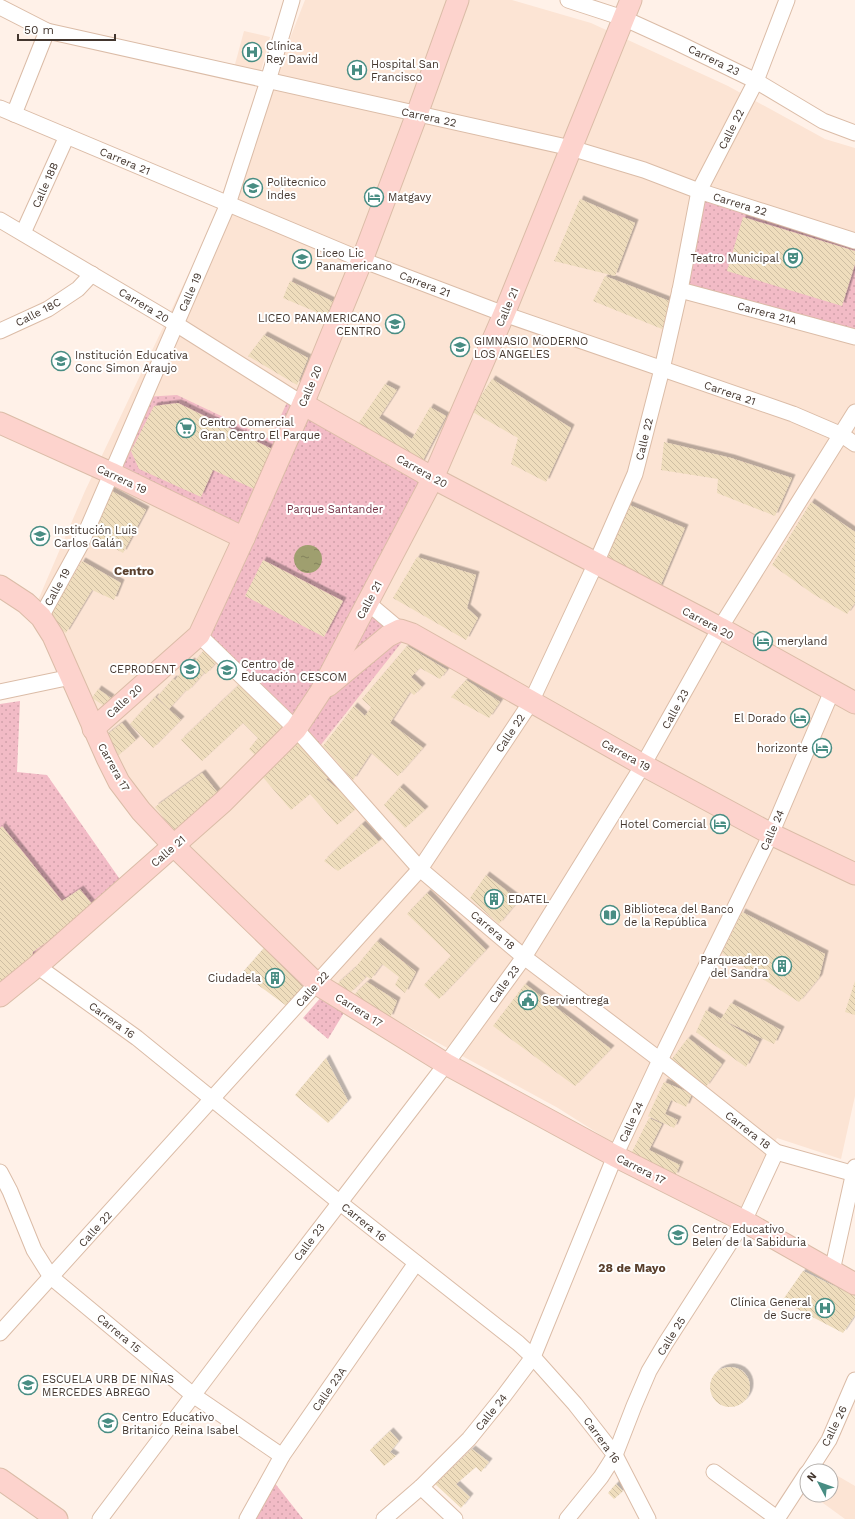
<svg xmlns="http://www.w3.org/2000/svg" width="855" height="1519" viewBox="0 0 855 1519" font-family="'Work Sans',sans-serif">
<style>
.built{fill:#fce4d4}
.grass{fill:url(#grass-dots)}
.water{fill:url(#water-ripples)}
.building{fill:url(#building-back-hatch);filter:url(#shadow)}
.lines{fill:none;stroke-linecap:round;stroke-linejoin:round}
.street-casing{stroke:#dbbca7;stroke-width:17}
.secondary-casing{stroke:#dbbca7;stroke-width:23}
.street{stroke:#fff;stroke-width:15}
.secondary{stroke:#fdd3cd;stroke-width:21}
.labels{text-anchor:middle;stroke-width:4;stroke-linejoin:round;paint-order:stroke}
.poi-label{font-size:11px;fill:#43362e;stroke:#fff;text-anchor:start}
.street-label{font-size:11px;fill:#43362e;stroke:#fff}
.park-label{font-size:11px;fill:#753245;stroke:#fff}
.neighbourhood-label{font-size:12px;font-weight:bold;fill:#593f2c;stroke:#fff}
</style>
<defs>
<pattern id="grass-dots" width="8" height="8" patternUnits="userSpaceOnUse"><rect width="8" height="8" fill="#f2bbc6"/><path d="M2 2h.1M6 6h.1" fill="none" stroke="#d1a1aa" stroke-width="1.8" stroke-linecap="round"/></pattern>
<pattern id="water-ripples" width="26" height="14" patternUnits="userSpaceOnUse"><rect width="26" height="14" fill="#9f9f6f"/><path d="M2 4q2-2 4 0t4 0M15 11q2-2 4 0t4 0" fill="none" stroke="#83825c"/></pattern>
<pattern id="building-back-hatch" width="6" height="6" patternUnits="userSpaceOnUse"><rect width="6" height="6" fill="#efddbd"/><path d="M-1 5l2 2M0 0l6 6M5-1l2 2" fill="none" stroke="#cebea3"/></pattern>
<filter id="shadow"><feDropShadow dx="3.5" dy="-3.5" stdDeviation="0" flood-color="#0004"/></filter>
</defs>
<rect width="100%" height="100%" fill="#fff1e8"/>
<g class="built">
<path d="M305 0H512L591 23 728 86 825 139 855 148V1096L841 1159 777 1138 740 1215 662 1174 558 1108 330 984 130 786 36 605 85 491 219 210 233 215 285 51Z"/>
<path d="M244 31 270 37 261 71 234 68Z"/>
<path d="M831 1472 855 1486V1519H845L812 1495H831Z"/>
</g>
<g class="grass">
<path d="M699 191 855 241V337L680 290Z"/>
<path d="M177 395 270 439 290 396 433 478 368 602 409 633 316 751 199 635 242 537 111 473 144 397Z"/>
<path d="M20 701 17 772 47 775 126 888 0 995V704Z"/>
<path d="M322 996 345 1011 328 1039 303 1018Z"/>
<path d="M270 1477 303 1519H249Z"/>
</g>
<circle class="water" cx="308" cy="559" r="14"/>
<g class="building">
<path d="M580 199 635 223 615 276 554 261Z"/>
<path d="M743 217 855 251V264L842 306 727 271Z"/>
<path d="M605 276 672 302 662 329 593 301Z"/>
<path d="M290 281 336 303 328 317 283 298Z"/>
<path d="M264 335 308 358 297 385 248 356Z"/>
<path d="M492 379 571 428 546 482 511 464 518 438 471 411Z"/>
<path d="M385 384 397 390 379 418 412 439 430 407 446 416 421 464 356 427Z"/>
<path d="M178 403 276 451 258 491 213 470 201 497 139 469 131 451 154 406Z"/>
<path d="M664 442 731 458 792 478 775 516 717 493 718 479 661 470Z"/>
<path d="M110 490 146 510 123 553 91 535Z"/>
<path d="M811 502 855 532V603L847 614 813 594 772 565Z"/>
<path d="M627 504 685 528 659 589 601 565Z"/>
<path d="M417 557 476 575 467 608 478 618 466 640 393 598Z"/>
<path d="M263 560 343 601 324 637 245 596Z"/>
<path d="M82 561 121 583 114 600 92 590 66 633 48 618Z"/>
<path d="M208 646 221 657 206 674 199 667 204 673 188 691 186 690 169 709 157 697 173 679 175 680 191 661 193 663Z"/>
<path d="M407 646 447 670 440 679 420 668 411 677 422 687 414 695 410 692 390 723 423 748 398 776 371 753 353 780 323 746 354 706 365 716 371 707 362 699Z"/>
<path d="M466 680 500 702 489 718 451 697Z"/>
<path d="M242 682 288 728 259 759 249 749 258 738 243 723 202 761 181 740Z"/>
<path d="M98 689 111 698 106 707 92 698Z"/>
<path d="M155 697 181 720 153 748 130 724Z"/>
<path d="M122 723 136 740 119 755 104 737Z"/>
<path d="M299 742 329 777 326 779 358 807 337 825 310 794 291 810 261 775Z"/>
<path d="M202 773 221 797 176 833 155 807Z"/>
<path d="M400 787 425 810 405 828 384 805Z"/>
<path d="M362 824 379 842 338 871 324 861Z"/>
<path d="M2 826 62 901 80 889 92 904 73 923 33 952 29 966 0 984V828Z"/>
<path d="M486 875 519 900 499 924 470 898Z"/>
<path d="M427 893 486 950 439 999 424 985 451 956 407 914Z"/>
<path d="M742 912 825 954 819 978 799 1002 722 953Z"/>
<path d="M377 941 416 972 405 993 395 985 399 977 382 964 371 979 359 972 366 977 350 993 336 985 355 968Z"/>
<path d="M265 947 308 984 288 1007 242 973Z"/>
<path d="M855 981V1015L845 1012Z"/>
<path d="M367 982 397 1001 390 1018 354 995Z"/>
<path d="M525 984 611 1049 575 1086 493 1026Z"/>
<path d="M731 1003 781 1030 774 1044 723 1020 759 1042 746 1067 696 1032 706 1010 721 1019Z"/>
<path d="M688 1038 722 1064 706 1087 671 1060Z"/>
<path d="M326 1058 348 1101 328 1123 295 1095Z"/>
<path d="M664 1082 692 1094 686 1107 671 1100 665 1114 678 1120 674 1128 648 1116Z"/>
<path d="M649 1118 662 1124 649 1150 680 1165 675 1176 631 1154Z"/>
<path d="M803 1271 855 1296V1315L843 1333 782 1301Z"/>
<circle cx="730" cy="1387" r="20"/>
<path d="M390 1431 399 1441 390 1452 396 1456 384 1466 370 1450Z"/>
<path d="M472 1449 489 1462 481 1472 476 1467 456 1484 470 1497 461 1508 435 1484Z"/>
<path d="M616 1484 623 1491 614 1499 608 1493Z"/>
</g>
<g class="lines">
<defs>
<g id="street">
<path d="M568 0 623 18 678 43 756 81 823 121 855 133"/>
<path d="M0 7 47 31 571 148 644 170 699 191 855 241"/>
<path d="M0 108 362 260 504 314 793 414 842 435 855 444"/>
<path d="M14 114 47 31"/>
<path d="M0 220 176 324 303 404"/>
<path d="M23 233 67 136"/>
<path d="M680 290 855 337"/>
<path d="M0 331 48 309 78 289 92 274"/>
<path d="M368 603 400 630"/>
<path d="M41 617 80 546 228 204 268 81 292 0"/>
<path d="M199 635 296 729 420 869 524 957 660 1060 776 1152 855 1174"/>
<path d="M0 692 71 677"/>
<path d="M37 966 137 1038 339 1202 518 1343 533 1357 575 1404 615 1455 648 1519"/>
<path d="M0 1172 10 1191 34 1250 51 1277 193 1395 282 1456"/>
<path d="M832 1271 855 1167"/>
<path d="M0 1333 420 869 531 702 596 563 635 474 662 369 680 290 699 191 756 81 787 0"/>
<path d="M809 1471 829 1440 855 1380"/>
<path d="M714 1472 778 1519"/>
<path d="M421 1487 455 1519"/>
<path d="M100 1519 252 1317 446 1064 524 957 643 765 720 628 855 412"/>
<path d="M247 1519 282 1456 416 1263"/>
<path d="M384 1519 421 1487 469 1439 503 1397 533 1357 615 1156 660 1060 771 834 832 691"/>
<path d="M567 1519 601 1477 615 1455 634 1406 649 1371 665 1344 744 1221 776 1152"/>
<path d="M777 1519 807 1473"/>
</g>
<g id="secondary">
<path d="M303 404 433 478 720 628 855 703"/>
<path d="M0 423 111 473 244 538"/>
<path d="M0 586 26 603 41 617 53 636 107 758 119 782 141 811 174 846 317 984 446 1064 615 1156 744 1221 855 1284"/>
<path d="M328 686 388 636 400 630 412 634 643 765 771 834 855 874"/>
<path d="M93 729 199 635 244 538 303 404 362 260 417 114 458 0"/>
<path d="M0 996 37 966 223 802 296 729 321 691 433 478 504 314 631 0"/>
<path d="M0 1479 57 1519"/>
</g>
</defs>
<use href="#street" class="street-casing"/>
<use href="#secondary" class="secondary-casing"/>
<use href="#street" class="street"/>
<use href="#secondary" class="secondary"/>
</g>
<defs>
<symbol id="hospital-ring" viewBox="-11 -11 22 22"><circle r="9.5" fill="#fff" stroke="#488d83" stroke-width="1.5"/><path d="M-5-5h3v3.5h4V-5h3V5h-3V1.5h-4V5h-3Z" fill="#488d83"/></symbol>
<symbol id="university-ring" viewBox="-11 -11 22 22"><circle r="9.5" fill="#fff" stroke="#488d83" stroke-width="1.5"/><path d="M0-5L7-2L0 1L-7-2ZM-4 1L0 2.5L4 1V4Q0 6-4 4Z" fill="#488d83"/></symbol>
<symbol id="hotel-ring" viewBox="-11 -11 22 22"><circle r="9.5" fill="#fff" stroke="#488d83" stroke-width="1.5"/><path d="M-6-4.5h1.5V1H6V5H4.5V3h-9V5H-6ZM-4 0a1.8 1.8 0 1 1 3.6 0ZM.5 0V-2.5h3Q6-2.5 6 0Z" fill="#488d83"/></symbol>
<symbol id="theatre-ring" viewBox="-11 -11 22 22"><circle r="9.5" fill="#fff" stroke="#488d83" stroke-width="1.5"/><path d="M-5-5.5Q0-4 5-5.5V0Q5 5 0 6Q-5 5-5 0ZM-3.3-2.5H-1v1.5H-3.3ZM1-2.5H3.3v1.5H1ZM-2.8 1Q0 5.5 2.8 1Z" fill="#488d83"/></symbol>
<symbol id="school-ring" viewBox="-11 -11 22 22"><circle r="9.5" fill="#fff" stroke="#488d83" stroke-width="1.5"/><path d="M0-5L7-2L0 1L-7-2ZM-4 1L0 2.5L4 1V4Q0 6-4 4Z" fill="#488d83"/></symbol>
<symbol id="supermarket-ring" viewBox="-11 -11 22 22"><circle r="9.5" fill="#fff" stroke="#488d83" stroke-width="1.5"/><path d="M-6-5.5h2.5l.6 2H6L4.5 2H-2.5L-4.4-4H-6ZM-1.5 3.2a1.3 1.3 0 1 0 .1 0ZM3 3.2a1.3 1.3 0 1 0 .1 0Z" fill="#488d83"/></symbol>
<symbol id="building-ring" viewBox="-11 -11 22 22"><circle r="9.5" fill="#fff" stroke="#488d83" stroke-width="1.5"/><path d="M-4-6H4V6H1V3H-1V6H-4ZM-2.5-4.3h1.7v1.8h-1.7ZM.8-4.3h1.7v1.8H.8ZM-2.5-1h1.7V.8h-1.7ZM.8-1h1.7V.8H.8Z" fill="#488d83"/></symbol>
<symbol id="library-ring" viewBox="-11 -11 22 22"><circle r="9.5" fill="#fff" stroke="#488d83" stroke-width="1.5"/><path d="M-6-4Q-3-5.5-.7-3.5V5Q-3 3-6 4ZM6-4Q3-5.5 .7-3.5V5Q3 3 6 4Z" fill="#488d83"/></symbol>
<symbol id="civic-ring" viewBox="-11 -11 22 22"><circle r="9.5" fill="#fff" stroke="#488d83" stroke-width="1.5"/><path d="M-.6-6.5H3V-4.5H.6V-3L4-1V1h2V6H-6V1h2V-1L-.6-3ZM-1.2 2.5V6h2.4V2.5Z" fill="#488d83"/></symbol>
</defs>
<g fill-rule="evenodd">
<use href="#hospital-ring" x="241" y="41" width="22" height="22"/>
<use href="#hospital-ring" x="346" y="59" width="22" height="22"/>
<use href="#university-ring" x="242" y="177" width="22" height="22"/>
<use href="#hotel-ring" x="363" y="186" width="22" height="22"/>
<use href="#theatre-ring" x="782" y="247" width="22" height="22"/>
<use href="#school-ring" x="291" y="248" width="22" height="22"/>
<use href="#school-ring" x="384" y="313" width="22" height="22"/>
<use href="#university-ring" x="449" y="336" width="22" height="22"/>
<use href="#school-ring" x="50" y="350" width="22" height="22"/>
<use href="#supermarket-ring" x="175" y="417" width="22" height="22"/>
<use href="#school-ring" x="29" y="525" width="22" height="22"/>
<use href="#hotel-ring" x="752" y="630" width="22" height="22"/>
<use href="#university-ring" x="179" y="658" width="22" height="22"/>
<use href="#university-ring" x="216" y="659" width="22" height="22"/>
<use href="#hotel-ring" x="789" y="707" width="22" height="22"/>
<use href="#hotel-ring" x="811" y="737" width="22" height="22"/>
<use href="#hotel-ring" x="709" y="813" width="22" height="22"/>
<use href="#building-ring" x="483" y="888" width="22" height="22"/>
<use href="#library-ring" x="599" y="904" width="22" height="22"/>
<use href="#building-ring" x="771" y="955" width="22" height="22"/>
<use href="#building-ring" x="264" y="967" width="22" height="22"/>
<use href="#civic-ring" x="517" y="989" width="22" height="22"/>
<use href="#school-ring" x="667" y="1224" width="22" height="22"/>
<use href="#hospital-ring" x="814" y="1297" width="22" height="22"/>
<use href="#school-ring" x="17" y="1374" width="22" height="22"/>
<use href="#school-ring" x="97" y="1412" width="22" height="22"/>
</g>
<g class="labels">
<g class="poi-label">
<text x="266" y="50">Clínica<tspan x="266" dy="13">Rey David</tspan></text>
<text x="371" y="68">Hospital San<tspan x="371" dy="13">Francisco</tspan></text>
<text x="267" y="186">Politecnico<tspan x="267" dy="13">Indes</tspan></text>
<text x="388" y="201">Matgavy</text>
<text x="316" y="257">Liceo Lic<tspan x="316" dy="13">Panamericano</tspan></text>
<text x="779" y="262" text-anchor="end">Teatro Municipal</text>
<text x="381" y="322" text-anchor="end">LICEO PANAMERICANO<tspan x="381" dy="13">CENTRO</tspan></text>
<text x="474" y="345">GIMNASIO MODERNO<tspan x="474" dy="13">LOS ANGELES</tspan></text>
<text x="75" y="359">Institución Educativa<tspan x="75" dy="13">Conc Simon Araujo</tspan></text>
<text x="200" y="426">Centro Comercial<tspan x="200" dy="13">Gran Centro El Parque</tspan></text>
<text x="54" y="534">Institución Luis<tspan x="54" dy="13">Carlos Galán</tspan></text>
<text x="777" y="645">meryland</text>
<text x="241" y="668">Centro de<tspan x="241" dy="13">Educación CESCOM</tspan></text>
<text x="176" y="673" text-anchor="end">CEPRODENT</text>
<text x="786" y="722" text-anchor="end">El Dorado</text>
<text x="808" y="752" text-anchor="end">horizonte</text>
<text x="706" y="828" text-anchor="end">Hotel Comercial</text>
<text x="508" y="903">EDATEL</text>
<text x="624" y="913">Biblioteca del Banco<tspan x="624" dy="13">de la República</tspan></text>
<text x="768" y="964" text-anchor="end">Parqueadero<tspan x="768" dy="13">del Sandra</tspan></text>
<text x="261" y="982" text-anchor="end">Ciudadela</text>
<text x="542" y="1004">Servientrega</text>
<text x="692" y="1233">Centro Educativo<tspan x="692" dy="13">Belen de la Sabiduria</tspan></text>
<text x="811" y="1306" text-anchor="end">Clínica General<tspan x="811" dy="13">de Sucre</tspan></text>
<text x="42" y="1383">ESCUELA URB DE NIÑAS<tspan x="42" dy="13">MERCEDES ABREGO</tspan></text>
<text x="122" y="1421">Centro Educativo<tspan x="122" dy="13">Britanico Reina Isabel</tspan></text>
</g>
<g class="street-label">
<text transform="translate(714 60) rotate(26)" y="4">Carrera 23</text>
<text transform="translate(429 117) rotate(12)" y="4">Carrera 22</text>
<text transform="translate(731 129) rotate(-63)" y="4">Calle 22</text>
<text transform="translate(125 161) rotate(23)" y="4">Carrera 21</text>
<text transform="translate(45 185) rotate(-66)" y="4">Calle 18B</text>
<text transform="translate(740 204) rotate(17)" y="4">Carrera 22</text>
<text transform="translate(425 284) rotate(21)" y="4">Carrera 21</text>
<text transform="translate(190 292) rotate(-66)" y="4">Calle 19</text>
<text transform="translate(144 305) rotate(31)" y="4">Carrera 20</text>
<text transform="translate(507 307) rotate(-67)" y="4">Calle 21</text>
<text transform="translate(38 312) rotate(-27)" y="4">Calle 18C</text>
<text transform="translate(767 313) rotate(15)" y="4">Carrera 21A</text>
<text transform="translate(310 386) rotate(-67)" y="4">Calle 20</text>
<text transform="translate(730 393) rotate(19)" y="4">Carrera 21</text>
<text transform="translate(644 439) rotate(-76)" y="4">Calle 22</text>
<text transform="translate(422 471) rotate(29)" y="4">Carrera 20</text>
<text transform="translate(122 479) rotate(25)" y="4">Carrera 19</text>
<text transform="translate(57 587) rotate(-61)" y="4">Calle 19</text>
<text transform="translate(369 600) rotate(-62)" y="4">Calle 21</text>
<text transform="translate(708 623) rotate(28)" y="4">Carrera 20</text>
<text transform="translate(124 701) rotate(-42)" y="4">Calle 20</text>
<text transform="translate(675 709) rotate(-61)" y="4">Calle 23</text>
<text transform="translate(510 733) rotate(-56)" y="4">Calle 22</text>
<text transform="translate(626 755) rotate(29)" y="4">Carrera 19</text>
<text transform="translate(114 767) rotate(61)" y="4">Carrera 17</text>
<text transform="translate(772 830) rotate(-66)" y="4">Calle 24</text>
<text transform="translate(168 851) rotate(-41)" y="4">Calle 21</text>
<text transform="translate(493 930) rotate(40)" y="4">Carrera 18</text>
<text transform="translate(504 984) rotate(-54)" y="4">Calle 23</text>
<text transform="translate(312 989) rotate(-48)" y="4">Calle 22</text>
<text transform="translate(359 1010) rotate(32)" y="4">Carrera 17</text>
<text transform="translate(112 1020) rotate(36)" y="4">Carrera 16</text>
<text transform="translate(631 1122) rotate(-65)" y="4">Calle 24</text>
<text transform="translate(748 1130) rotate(38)" y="4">Carrera 18</text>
<text transform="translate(641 1169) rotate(27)" y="4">Carrera 17</text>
<text transform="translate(364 1222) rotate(39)" y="4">Carrera 16</text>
<text transform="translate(95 1229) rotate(-48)" y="4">Calle 22</text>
<text transform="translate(309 1242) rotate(-53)" y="4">Calle 23</text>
<text transform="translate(119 1333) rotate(40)" y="4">Carrera 15</text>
<text transform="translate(671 1336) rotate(-58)" y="4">Calle 25</text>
<text transform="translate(329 1389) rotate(-55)" y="4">Calle 23A</text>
<text transform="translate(491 1412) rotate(-51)" y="4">Calle 24</text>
<text transform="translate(834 1426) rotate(-64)" y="4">Calle 26</text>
<text transform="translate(602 1440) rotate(54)" y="4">Carrera 16</text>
</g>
<g class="park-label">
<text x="335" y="513">Parque Santander</text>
</g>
<g class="neighbourhood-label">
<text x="134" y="575">Centro</text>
<text x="632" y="1272">28 de Mayo</text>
</g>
</g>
<g transform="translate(819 1483) rotate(311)"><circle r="19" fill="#ffffff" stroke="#b4afab"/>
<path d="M0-3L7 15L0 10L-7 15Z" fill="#488d83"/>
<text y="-6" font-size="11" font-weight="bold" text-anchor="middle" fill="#43362e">N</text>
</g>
<path d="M18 34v6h97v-6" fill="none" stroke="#43362e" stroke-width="2"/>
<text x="24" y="34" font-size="12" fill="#43362e" stroke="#ffffff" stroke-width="3" paint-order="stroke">50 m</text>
</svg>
